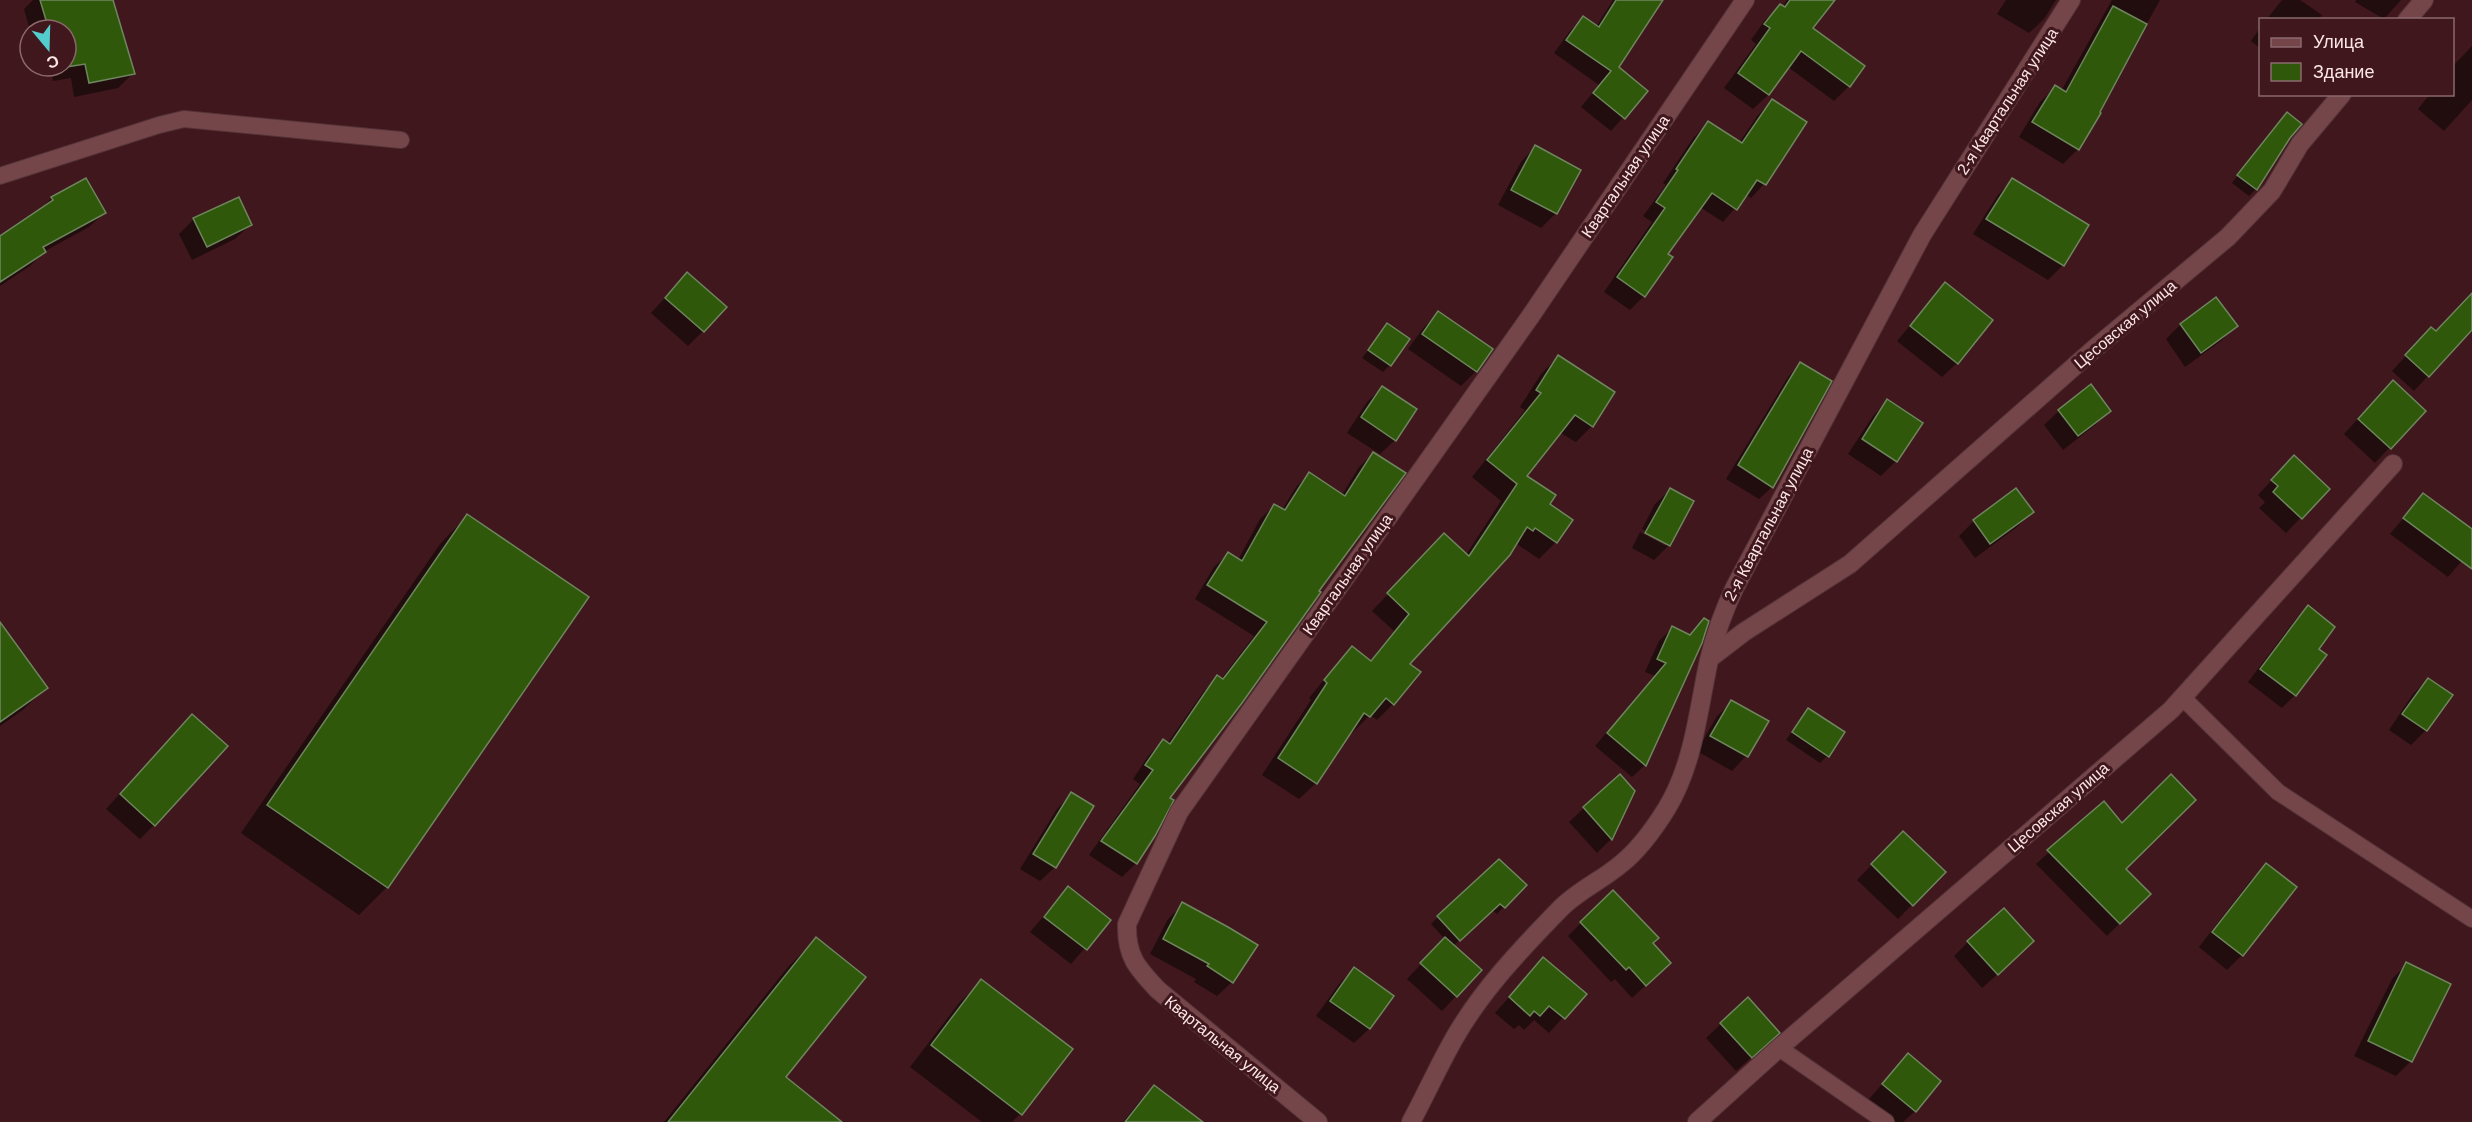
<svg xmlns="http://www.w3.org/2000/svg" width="2472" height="1122" viewBox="0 0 2472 1122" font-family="Arial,sans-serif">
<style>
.shadow{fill:#0007}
.building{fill:#30580a;stroke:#6e865f;stroke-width:1.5}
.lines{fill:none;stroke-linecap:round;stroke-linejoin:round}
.lane-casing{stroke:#543338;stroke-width:18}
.street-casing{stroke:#543338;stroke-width:20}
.lane{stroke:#74464a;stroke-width:16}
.street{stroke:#74464a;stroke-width:18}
.labels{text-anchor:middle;stroke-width:6;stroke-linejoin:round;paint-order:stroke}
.street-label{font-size:16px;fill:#fce5e6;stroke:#3f171c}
</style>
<rect width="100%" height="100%" fill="#3f171c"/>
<g class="shadow">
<path d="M33 0H112L133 73 118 88 74 97 71 78 53 81 50 66H66V30H30L24 9Z"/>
<path d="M1613 0H1661L1617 67 1646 91 1611 131 1581 107 1599 85 1554 53 1570 31 1583 18 1596 27Z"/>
<path d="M1787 0H1833L1811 28 1863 66 1849 86 1834 101 1788 67 1768 95 1753 109 1724 88 1756 44 1751 40 1765 20 1780 6 1782 7Z"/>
<path d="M2006 0H2056L2044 19 2029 33 1997 14Z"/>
<path d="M2112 0H2160L2098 112 2099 113 2078 149 2063 164 2019 137 2040 102 2055 87 2061 91Z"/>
<path d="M2282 0H2300L2322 15 2318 20H2266Z"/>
<path d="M2356 0H2401L2384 19 2355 2Z"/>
<path d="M2260 28V48L2251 41Z"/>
<path d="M2472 46V100L2444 131 2418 109 2430 94H2452V67Z"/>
<path d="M1772 101 1805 123 1764 184 1751 198 1746 195 1723 222 1700 207 1666 254 1644 296 1630 310 1604 292 1652 222 1643 216 1666 185 1663 183 1694 137 1708 123 1739 143 1758 115Z"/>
<path d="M2280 121 2289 137 2256 189 2249 196 2232 183Z"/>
<path d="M1535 147 1556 213 1541 228 1498 205 1521 162Z"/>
<path d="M2012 180 2063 265 2048 280 1973 234 1998 195Z"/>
<path d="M52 198 104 213 89 227 45 251 30 266 0 286V237L37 213Z"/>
<path d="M194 219 250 225 235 239 192 260 179 234Z"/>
<path d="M687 274 703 331 688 346 651 313Z"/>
<path d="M1945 284 1957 363 1942 377 1897 341Z"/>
<path d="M2472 295V328L2414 391 2392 371 2417 344 2436 333Z"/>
<path d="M2216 299 2236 326 2221 341 2185 367 2166 339 2180 325Z"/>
<path d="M1439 313 1491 349 1476 371 1461 386 1408 349 1424 327Z"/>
<path d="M1388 325 1390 365 1383 372 1362 358Z"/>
<path d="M1558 357 1592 426 1576 442 1559 432 1525 476 1548 505 1556 542 1539 559 1517 544 1514 546 1408 664 1393 704 1377 720 1370 715 1352 733 1350 731 1316 783 1299 799 1262 775 1311 700 1309 698 1336 665 1352 648 1369 662 1394 631 1372 611 1428 552 1466 555 1501 501 1472 477 1525 410 1520 407 1541 374Z"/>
<path d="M1800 364 1772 487 1759 499 1726 479 1788 377Z"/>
<path d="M1382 388 1395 440 1380 454 1347 433 1367 402Z"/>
<path d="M2378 397 2424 411 2375 463 2344 434Z"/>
<path d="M1887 401 1896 461 1881 476 1848 454 1873 416Z"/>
<path d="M2059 411H2109L2095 425 2063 450 2044 425Z"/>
<path d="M1373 454 1168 798 1154 836 1136 863 1122 877 1089 855 1140 784 1133 779 1149 755 1163 741 1167 744 1204 691 1218 677 1221 679 1254 636 1195 599 1214 567 1228 554 1238 560 1260 519 1274 506 1282 510 1296 487 1309 474 1342 495 1359 467Z"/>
<path d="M2279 472 2328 489 2286 533 2259 508 2265 502 2258 495Z"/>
<path d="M1670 490 1669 545 1654 560 1632 548 1640 532 1666 546V542L1642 529 1655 504Z"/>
<path d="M2016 490 2032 512 2017 527 1975 558 1959 536 1974 521Z"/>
<path d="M2423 495 2472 531V549L2448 577 2390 534Z"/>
<path d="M467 516 387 887 359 915 241 833 440 544Z"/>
<path d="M2308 607 2317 649 2295 695 2282 708 2248 682 2295 620Z"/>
<path d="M1705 620 1701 642 1645 765 1632 777 1595 746 1655 676 1645 672 1659 641 1672 628 1689 636Z"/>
<path d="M0 625 46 687 24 709 0 726Z"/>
<path d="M2428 679 2451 696 2426 730 2411 745 2389 730 2413 694Z"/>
<path d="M1732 702 1767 722 1746 756 1732 771 1697 751 1717 716Z"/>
<path d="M1808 709 1827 756 1820 763 1786 740Z"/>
<path d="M178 730 154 825 140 839 106 809Z"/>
<path d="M1633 791 1611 839 1597 853 1569 822 1584 808Z"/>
<path d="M1072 794 1055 867 1040 881 1020 869 1057 809Z"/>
<path d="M2104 803 2124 869 2149 894 2107 936 2036 864Z"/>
<path d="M1903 833 1944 872 1898 919 1857 880Z"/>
<path d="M2266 865 2295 888 2242 955 2227 970 2199 947 2251 880Z"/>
<path d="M1525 885 1497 914 1492 910 1453 946 1456 996 1442 1011 1407 979 1445 939 1431 924 1438 917Z"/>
<path d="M1068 888 1109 920 1071 964 1030 932Z"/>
<path d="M1183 904 1232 982 1217 996 1194 982 1196 979 1150 954 1168 919Z"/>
<path d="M1581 923 1651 943 1656 976 1632 998 1615 979 1611 982 1568 936Z"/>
<path d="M816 939 784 1077 840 1122H664L788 967Z"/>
<path d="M1968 942 2018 956 1982 988 1954 956Z"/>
<path d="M1543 959 1584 994 1549 1033 1534 1020 1524 1030 1519 1025 1514 1029 1495 1013Z"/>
<path d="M2407 964 2449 984 2411 1061 2396 1076 2354 1056 2392 979Z"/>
<path d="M1354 969 1392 997 1369 1029 1354 1043 1316 1016 1339 984Z"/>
<path d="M982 981 1020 1114 1012 1122H982L910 1067 960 1002Z"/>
<path d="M1721 1024 1763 1047 1736 1071 1706 1038Z"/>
<path d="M1908 1055 1915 1111 1903 1122H1896L1869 1099Z"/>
<path d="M1154 1087 1182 1122H1123L1139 1102Z"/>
</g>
<g class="building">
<path d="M40 0H113L135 74 89 83 85 64 66 67V30H49Z"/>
<path d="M1616 0H1663L1619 67 1648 91 1625 119 1593 93 1611 71 1566 40 1583 16 1599 27Z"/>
<path d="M1790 0H1835L1813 28 1865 66 1850 87 1801 51 1769 95 1738 73 1770 28 1764 24 1780 4 1785 7Z"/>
<path d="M2113 6 2147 24 2100 112 2101 113 2079 150 2032 122 2055 85 2066 92Z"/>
<path d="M1772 99 1807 122 1766 185 1757 180 1737 210 1712 193 1668 254 1673 257 1645 297 1617 277 1665 208 1656 202 1678 170 1676 169 1708 121 1742 143Z"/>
<path d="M2287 112 2302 124 2290 138 2257 190 2237 175Z"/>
<path d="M1535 145 1581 170 1557 214 1511 190Z"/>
<path d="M86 178 106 213 43 247 46 252 0 282V236L53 200 51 197Z"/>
<path d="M2012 178 2089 225 2064 266 1986 219Z"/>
<path d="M239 197 252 225 207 247 193 218Z"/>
<path d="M687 272 727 307 704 332 665 298Z"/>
<path d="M1945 282 1993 320 1958 364 1910 326Z"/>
<path d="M2472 293V330L2429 377 2405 355 2431 327 2436 331Z"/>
<path d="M2216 297 2238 326 2201 353 2180 324Z"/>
<path d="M1438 311 1493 349 1477 372 1422 334Z"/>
<path d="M1387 323 1410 339 1391 366 1368 350Z"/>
<path d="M1558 355 1615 392 1593 427 1575 415 1527 476 1556 495 1550 504 1573 520 1557 543 1535 528 1533 531 1527 527 1510 555 1410 664 1421 672 1394 705 1386 698 1370 717 1364 713 1317 784 1278 758 1327 683 1324 680 1352 646 1371 661 1409 614 1387 593 1444 533 1469 556 1517 484 1487 460 1541 393 1536 390Z"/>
<path d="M1800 362 1832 381 1773 488 1738 465Z"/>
<path d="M2393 380 2426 411 2391 449 2358 419Z"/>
<path d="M2091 384 2111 411 2078 436 2058 410Z"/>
<path d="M1382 386 1417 409 1396 441 1361 417Z"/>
<path d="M1887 399 1923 423 1897 462 1862 439Z"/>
<path d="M1373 452 1406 473 1319 591 1321 592 1242 703 1170 798 1174 800 1155 836 1137 864 1101 841 1153 770 1145 765 1163 739 1170 744 1217 675 1223 679 1267 622 1207 585 1228 552 1242 561 1274 504 1285 510 1309 472 1345 496Z"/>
<path d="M2294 455 2330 489 2302 519 2273 492 2278 486 2271 480Z"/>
<path d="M1670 488 1694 501 1670 546 1645 533Z"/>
<path d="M2016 488 2034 512 1990 544 1973 520Z"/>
<path d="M2423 493 2472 529V569L2403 518Z"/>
<path d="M467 514 589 597 388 888 267 805Z"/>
<path d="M2308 605 2335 627 2319 649 2327 655 2296 696 2260 669Z"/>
<path d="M1704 618 1709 621 1702 643 1646 766 1607 733 1666 663 1657 659 1672 626 1690 635Z"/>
<path d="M0 622 48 688 0 722Z"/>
<path d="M2428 678 2453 695 2427 731 2402 714Z"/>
<path d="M1731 700 1769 721 1748 757 1710 736Z"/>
<path d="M1808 708 1845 732 1829 757 1792 732Z"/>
<path d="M192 714 228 746 155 826 120 794Z"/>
<path d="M1620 774 1635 791 1612 840 1583 807Z"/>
<path d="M2171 774 2196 800 2126 869 2151 894 2120 924 2047 850 2104 801 2122 823Z"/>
<path d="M1071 792 1094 806 1056 868 1033 854Z"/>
<path d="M1903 831 1946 872 1913 906 1871 864Z"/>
<path d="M1499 859 1527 885 1505 908 1500 904 1460 941 1437 916Z"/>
<path d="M2266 863 2297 887 2243 956 2212 932Z"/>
<path d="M1068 886 1111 920 1087 950 1044 917Z"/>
<path d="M1613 890 1659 938 1653 943 1671 963 1646 986 1629 967 1626 970 1580 922Z"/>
<path d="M1182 902 1228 927 1258 945 1233 983 1207 966 1209 964 1163 939Z"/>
<path d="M2004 908 2034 941 1998 975 1967 941Z"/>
<path d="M816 937 866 977 786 1077 842 1122H668Z"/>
<path d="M1445 937 1482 970 1457 997 1420 963Z"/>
<path d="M1543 957 1587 994 1565 1019 1549 1006 1540 1016 1534 1011 1530 1016 1509 997Z"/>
<path d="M2406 962 2451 984 2412 1062 2368 1041Z"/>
<path d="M1354 967 1394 996 1370 1029 1330 1001Z"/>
<path d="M981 979 1073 1049 1022 1115 931 1045Z"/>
<path d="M1748 997 1780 1033 1752 1058 1720 1023Z"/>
<path d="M1908 1053 1941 1081 1916 1112 1882 1084Z"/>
<path d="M1154 1085 1203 1122H1125Z"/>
</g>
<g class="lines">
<defs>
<g id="lane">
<path d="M0 176 159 125 184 119 401 140"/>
<path d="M2182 697 2278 792 2472 919"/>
<path d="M1779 1048 1886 1122"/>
</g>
<g id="street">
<path d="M2407 20 2424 0"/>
<path d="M1710 658 1744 632 1850 564 2094 349 2228 237 2272 191 2300 144 2342 94"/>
<path d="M1318 1122 1158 990C1137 968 1126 956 1127 924L1179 812 1530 317 1745 0"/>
<path d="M1411 1122C1426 1094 1439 1065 1455 1037 1482 990 1521 949 1559 910 1577 891 1601 881 1621 864 1640 849 1654 829 1667 808 1694 763 1698 711 1709 660 1715 635 1724 610 1735 587L1922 235 2071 0"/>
<path d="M1697 1122 1779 1048 2171 710 2393 464"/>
</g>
</defs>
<use href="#lane" class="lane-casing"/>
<use href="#street" class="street-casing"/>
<use href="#lane" class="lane"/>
<use href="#street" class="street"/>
</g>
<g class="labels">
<g class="street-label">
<text transform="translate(2007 101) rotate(-57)" y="6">2-я Квартальная улица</text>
<text transform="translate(1625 176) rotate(-56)" y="6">Квартальная улица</text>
<text transform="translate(2125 324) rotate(-40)" y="6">Цесовская улица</text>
<text transform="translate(1768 524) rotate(-62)" y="6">2-я Квартальная улица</text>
<text transform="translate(1347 574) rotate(-55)" y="6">Квартальная улица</text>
<text transform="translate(2058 807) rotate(-41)" y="6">Цесовская улица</text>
<text transform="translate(1223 1044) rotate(39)" y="6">Квартальная улица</text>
</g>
</g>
<rect x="2259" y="18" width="195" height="78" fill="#3f171c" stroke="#8b696d" stroke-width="1.5"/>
<rect x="2271" y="38" width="30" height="9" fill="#74464a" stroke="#8b696d" stroke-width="1.5"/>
<text x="2313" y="48" font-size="18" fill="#fce5e6">Улица</text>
<rect x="2271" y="63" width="30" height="18" fill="#30580a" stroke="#8b696d" stroke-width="1.5"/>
<text x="2313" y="78" font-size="18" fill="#fce5e6">Здание</text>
<g transform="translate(48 48) rotate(161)"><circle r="28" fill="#3f171c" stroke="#8b696d" stroke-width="1.5"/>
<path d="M0-4.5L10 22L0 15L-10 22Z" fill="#52cdcc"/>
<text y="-9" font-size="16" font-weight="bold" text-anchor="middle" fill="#fce5e6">С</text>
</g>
</svg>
